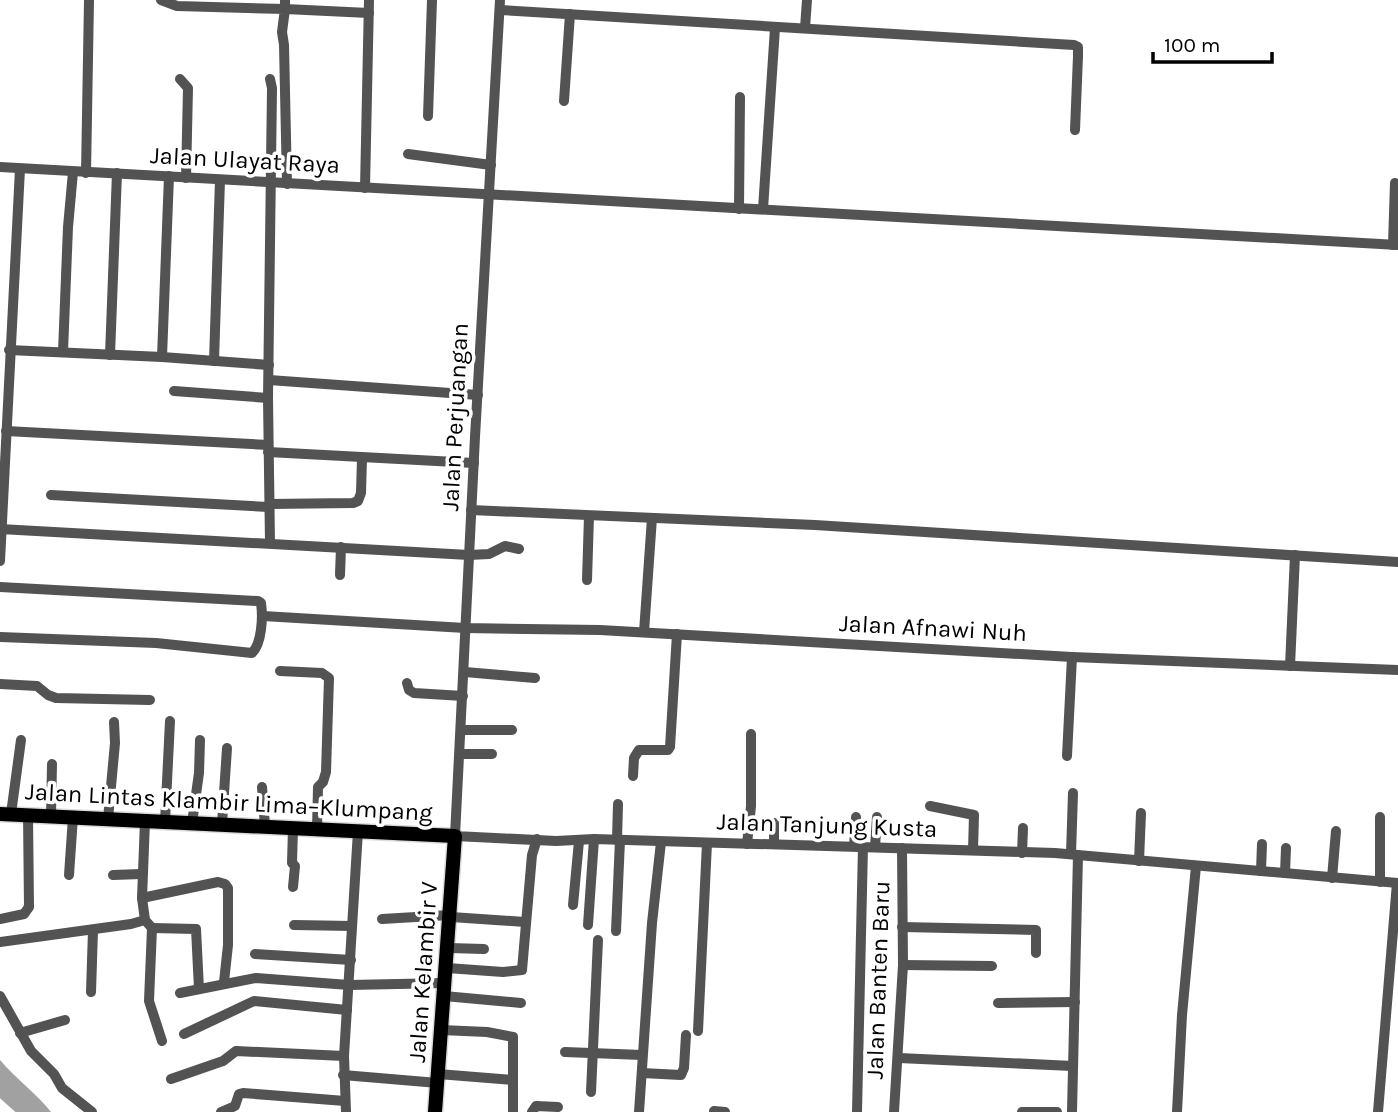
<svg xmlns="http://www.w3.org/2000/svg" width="1398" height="1112" viewBox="0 0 1398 1112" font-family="Karla,sans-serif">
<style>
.water{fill:#a1a1a1}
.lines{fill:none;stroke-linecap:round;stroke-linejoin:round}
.river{stroke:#a1a1a1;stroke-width:14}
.major-casing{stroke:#dbdbdb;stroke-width:17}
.minor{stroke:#535353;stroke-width:10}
.major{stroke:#000;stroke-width:14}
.labels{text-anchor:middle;stroke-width:7;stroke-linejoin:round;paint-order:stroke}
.street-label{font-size:24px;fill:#000;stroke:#fff}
</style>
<rect width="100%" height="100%" fill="#fff"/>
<path class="water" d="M0 1060C16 1079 36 1093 51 1112H23L0 1089Z"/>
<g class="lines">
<path class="river" d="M0 1089 26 1112"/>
<defs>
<path id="major" d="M0 814 455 836 435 1112"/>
</defs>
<use href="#major" class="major-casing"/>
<g class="minor">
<path d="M161 0 177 6 285 9 282 32 284 45 287 184"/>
<path d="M285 0V9L369 13"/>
<path d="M500 0 475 437 455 836 556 841 594 839 1055 853 1398 883"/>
<path d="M500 10 1074 45 1078 47V56L1075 130"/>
<path d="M805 28 807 0"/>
<path d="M180 79 188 88 186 178"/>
<path d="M270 79 272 88 268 398 270 543"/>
<path d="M564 101 570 14"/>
<path d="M428 116 432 0"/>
<path d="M408 154 491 165"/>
<path d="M0 167 1398 245"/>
<path d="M86 173 89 0"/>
<path d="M365 188 369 0"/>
<path d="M739 209 740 97"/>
<path d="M763 209 775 28"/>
<path d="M1393 245 1395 183"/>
<path d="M9 350 162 357 269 365"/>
<path d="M63 352 68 227 73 172"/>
<path d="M110 355 117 173"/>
<path d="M162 357 169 176"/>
<path d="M214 361 220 180"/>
<path d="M269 380 478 395"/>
<path d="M174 391 268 398"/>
<path d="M6 431 268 445"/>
<path d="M268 452 474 463"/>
<path d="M51 495 268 507"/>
<path d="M269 504 353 503 358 501 361 493 362 458"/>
<path d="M471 510 815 525 1398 562"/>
<path d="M0 529 469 555 489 554 505 546 519 549"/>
<path d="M0 561 20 169"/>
<path d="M340 575 341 547"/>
<path d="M587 580 589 516"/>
<path d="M0 587 258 601 261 603C263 617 262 643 252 653L156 643 0 637"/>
<path d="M263 616 465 628 600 630 1072 657 1398 670"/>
<path d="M644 632 652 518"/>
<path d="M1290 666 1295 555"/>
<path d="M280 671 322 673 329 678 326 772 323 782 318 787 317 829"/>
<path d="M465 672 535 678"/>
<path d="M407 683 409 690 414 693 463 696"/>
<path d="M0 684 37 686 48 695 56 698 150 700"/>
<path d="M461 730H512"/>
<path d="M460 754H492"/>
<path d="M1067 756 1072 657"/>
<path d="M633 776 634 758 639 750H668L670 747 677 634"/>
<path d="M262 787 265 826"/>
<path d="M930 806 974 815 973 850"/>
<path d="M11 814 21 740"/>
<path d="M51 816 52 764"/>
<path d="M108 819 115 743 114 722"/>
<path d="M145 821 142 898 218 882 225 884 228 888V945L224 982"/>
<path d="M165 822 170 721"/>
<path d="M192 823 199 773 200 740"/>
<path d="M222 824 227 748"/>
<path d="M293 828 292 863 295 866 293 887"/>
<path d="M617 840 618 804"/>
<path d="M747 844 751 806V734"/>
<path d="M774 844V823"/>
<path d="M854 846 856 817"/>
<path d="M875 847 877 817"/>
<path d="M1022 853 1023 828"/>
<path d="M1071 854 1073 793"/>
<path d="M1139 861 1141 813"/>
<path d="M1261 871 1262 844"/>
<path d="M1285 873 1286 848"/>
<path d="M69 875 73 817"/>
<path d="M113 875 141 874"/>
<path d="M1332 878 1336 831"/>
<path d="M1380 882V817"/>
<path d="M142 898 145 920 152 928 149 1001 162 1041"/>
<path d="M573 905 579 841"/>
<path d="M451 917 525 922"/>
<path d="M0 919 24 914 29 907 28 815"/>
<path d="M382 919 450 915"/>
<path d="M294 925 352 926"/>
<path d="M588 925 594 839"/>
<path d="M902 927 1036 930V953"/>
<path d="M152 928 196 929 199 989"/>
<path d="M616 931 620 840"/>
<path d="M0 942 131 924 145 920"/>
<path d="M449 948 484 949"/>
<path d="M255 954 351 960"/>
<path d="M903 965 992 966"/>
<path d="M447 968 503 972 522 970 532 855 537 839"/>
<path d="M91 992 93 930"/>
<path d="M180 993 256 978 349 985 446 983"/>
<path d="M0 996 31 1051 54 1074 62 1088 92 1112"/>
<path d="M444 996 521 1003"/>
<path d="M998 1003 1075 1002"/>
<path d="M441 1030 487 1032 513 1037V1112"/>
<path d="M698 1031 707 843"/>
<path d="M20 1033 65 1020"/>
<path d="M184 1034 254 1001 347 1010"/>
<path d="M565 1052 642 1055"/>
<path d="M899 1058 1073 1066"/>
<path d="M642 1073 681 1075 684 1068 686 1035"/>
<path d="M438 1074 513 1080"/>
<path d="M343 1075 438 1083"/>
<path d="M171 1079 223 1061 236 1051 344 1056"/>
<path d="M591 1092 598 940"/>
<path d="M714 1111 725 1112"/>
<path d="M221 1112 235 1106 239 1094 243 1093 345 1101"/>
<path d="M346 1112 344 1056 358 831"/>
<path d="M532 1112 536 1106 558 1107"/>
<path d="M639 1112 652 923 661 842"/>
<path d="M857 1112 863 846"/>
<path d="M894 1112 903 965 902 848"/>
<path d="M1022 1112H1057"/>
<path d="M1072 1112 1078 855"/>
<path d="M1177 1112 1182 1015 1196 866"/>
<path d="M1378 1112 1397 883"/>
</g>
<use href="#major" class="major"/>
</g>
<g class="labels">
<g class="street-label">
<text transform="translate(245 160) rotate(3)" y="8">Jalan Ulayat Raya</text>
<text transform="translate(455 417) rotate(-87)" y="8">Jalan Perjuangan</text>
<text transform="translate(933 628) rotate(3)" y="8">Jalan Afnawi Nuh</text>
<text transform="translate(229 802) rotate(3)" y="8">Jalan Lintas Klambir Lima–Klumpang</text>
<text transform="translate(827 825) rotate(2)" y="8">Jalan Tanjung Kusta</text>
<text transform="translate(423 972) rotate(-86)" y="8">Jalan Kelambir V</text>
<text transform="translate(878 980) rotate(-88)" y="8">Jalan Banten Baru</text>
</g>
</g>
<path d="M1153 52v10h119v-10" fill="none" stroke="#000000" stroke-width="3.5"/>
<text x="1164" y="52" font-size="21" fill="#000000" stroke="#ffffff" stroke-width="5" paint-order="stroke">100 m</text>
</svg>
